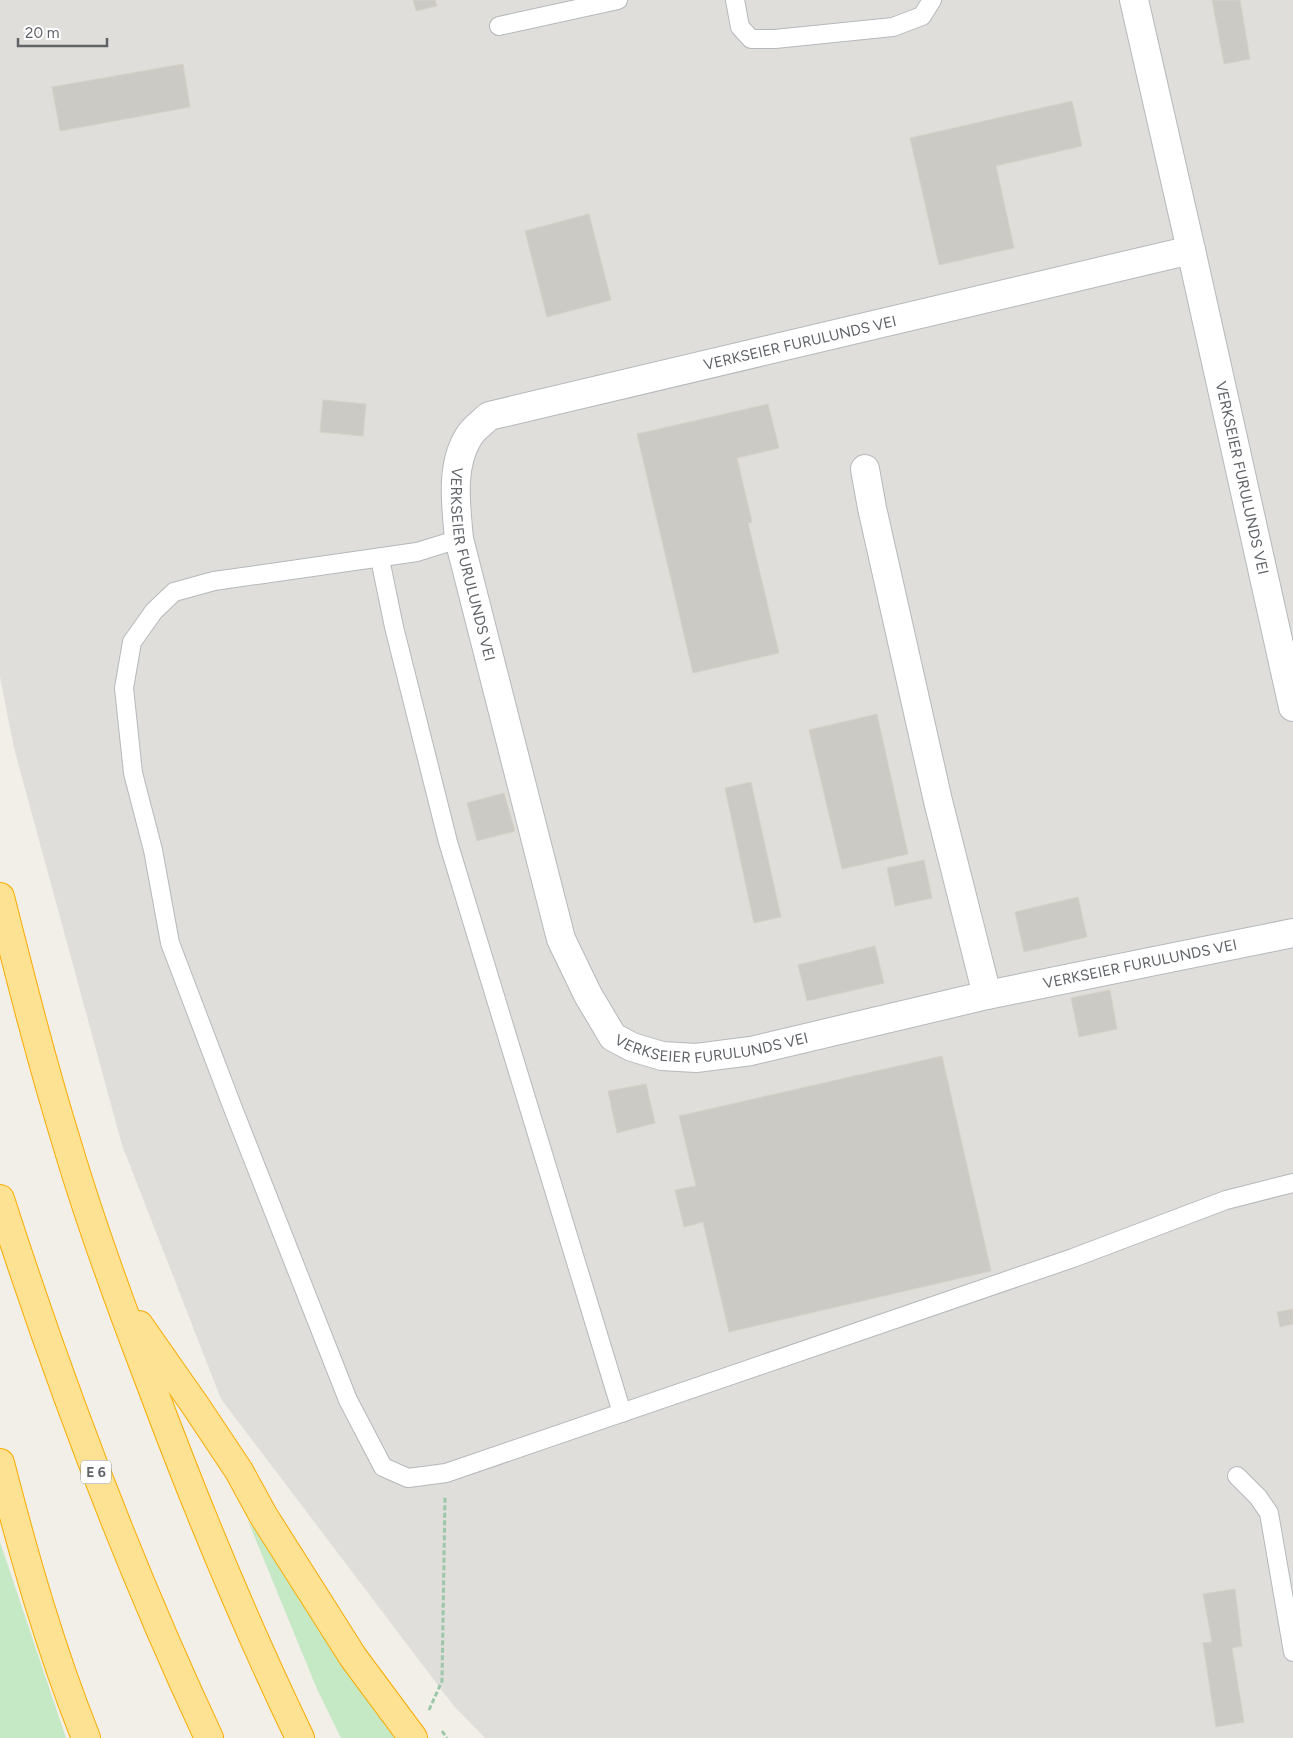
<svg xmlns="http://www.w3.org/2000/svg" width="1293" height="1738" viewBox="0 0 1293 1738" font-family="Figtree,sans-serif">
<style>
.industrial{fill:#e0deda}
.green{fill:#c5e8c5}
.building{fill:#cccac5;stroke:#d6d1c6}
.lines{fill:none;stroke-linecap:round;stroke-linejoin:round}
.service-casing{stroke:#b5b8bc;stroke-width:20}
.minor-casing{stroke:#b5b8bc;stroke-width:30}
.motorway-casing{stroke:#f9ab00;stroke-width:30}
.path{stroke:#9cc7a9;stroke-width:3;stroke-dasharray:5 2.5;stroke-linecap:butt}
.service{stroke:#fff;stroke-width:18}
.minor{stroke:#fff;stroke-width:28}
.motorway{stroke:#fde293;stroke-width:28}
.labels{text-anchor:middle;stroke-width:4;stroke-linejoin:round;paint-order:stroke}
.shield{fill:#fff;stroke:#8f9295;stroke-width:1}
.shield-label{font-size:14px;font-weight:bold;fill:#5f6368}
.street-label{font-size:15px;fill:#5f6368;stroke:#fff}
</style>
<rect width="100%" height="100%" fill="#f1efe8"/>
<path class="industrial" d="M0 0H1293V1738H485L453 1705 221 1399 122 1145 14 748 0 677Z"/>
<g class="green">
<path d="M248 1521 407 1738H341L317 1689Z"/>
<path d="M0 1542 66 1738H0Z"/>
</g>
<g class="building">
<path d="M413 0H435L437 6 416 11Z"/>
<path d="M1212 0H1240L1250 59 1224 64Z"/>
<path d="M183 64 190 107 60 131 52 87Z"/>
<path d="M1072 101 1082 146 996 166 1014 248 939 265 910 138Z"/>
<path d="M589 214 611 300 547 317 525 231Z"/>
<path d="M323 400 366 404 363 436 320 432Z"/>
<path d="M768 404 779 448 737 458 752 522 748 523 779 653 693 673 637 434Z"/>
<path d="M877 714 908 854 842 869 809 730Z"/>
<path d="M751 782 781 917 754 923 725 788Z"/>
<path d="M504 793 515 831 477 841 467 803Z"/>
<path d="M924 860 932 898 895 906 887 868Z"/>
<path d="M1078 897 1087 937 1024 952 1015 912Z"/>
<path d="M875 946 884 983 807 1001 798 965Z"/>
<path d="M1110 990 1117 1029 1079 1037 1071 998Z"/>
<path d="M942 1056 991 1271 729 1332 703 1222 684 1227 675 1190 696 1186 679 1116Z"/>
<path d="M646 1084 655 1123 617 1133 608 1091Z"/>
<path d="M1293 1309V1324L1280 1327 1277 1312Z"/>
<path d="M1235 1589 1242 1646 1232 1648 1244 1722 1216 1727 1203 1643 1212 1642 1203 1594Z"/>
</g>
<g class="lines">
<defs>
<g id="service">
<path d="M735 0 740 27 751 39H775L893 27 922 16 932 0"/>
<path d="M499 26 618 0"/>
<path d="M459 539 417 552 214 581 174 592 154 611 132 642 124 688 133 773 153 850 170 943 234 1111 348 1400 383 1467 408 1478 446 1473 1073 1258 1226 1200 1293 1183"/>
<path d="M380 559 394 627 448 842 622 1413"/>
<path d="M1237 1476 1258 1497 1269 1513 1293 1652"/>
</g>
<g id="minor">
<path id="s1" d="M1134 0 1191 250 1293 707"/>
<path id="s2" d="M1191 250 489 416C483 422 474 428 469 436 450 466 456 505 459 539L561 939 588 995 613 1037 632 1047 662 1056 696 1058 751 1051 987 995 1293 933"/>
<path d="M865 469 872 508 938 801 987 995"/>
</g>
<g id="motorway">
<path d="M0 897C21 980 42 1063 67 1144 91 1225 120 1304 150 1382 195 1503 244 1622 300 1738"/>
<path d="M0 1199C59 1382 127 1563 209 1738"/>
<path d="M139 1325 195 1405 239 1471 263 1515 353 1657 413 1738"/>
<path d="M0 1463C24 1556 50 1648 86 1738"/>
</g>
</defs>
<use href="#service" class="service-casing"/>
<use href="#minor" class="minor-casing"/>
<use href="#motorway" class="motorway-casing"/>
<g class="path">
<path d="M429 1710 442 1681 445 1497"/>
<path d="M442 1731 447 1738"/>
</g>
<use href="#service" class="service"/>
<use href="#minor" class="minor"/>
<use href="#motorway" class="motorway"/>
</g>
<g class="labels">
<rect class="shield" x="81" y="1460.5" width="30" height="23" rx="4"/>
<g class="shield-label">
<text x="96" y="1477">E 6</text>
</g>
<g class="street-label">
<text transform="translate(800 343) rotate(-13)" y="5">VERKSEIER FURULUNDS VEI</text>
<text dy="5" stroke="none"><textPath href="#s1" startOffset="490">VERKSEIER FURULUNDS VEI</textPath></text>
<text dy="5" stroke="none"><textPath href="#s2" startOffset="882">VERKSEIER FURULUNDS VEI</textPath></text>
<text dy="5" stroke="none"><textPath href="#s2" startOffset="1920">VERKSEIER FURULUNDS VEI</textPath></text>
<text dy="5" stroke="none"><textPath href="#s2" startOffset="1481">VERKSEIER FURULUNDS VEI</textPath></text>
</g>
</g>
<path d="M18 38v8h89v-8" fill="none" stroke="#5f6368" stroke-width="2.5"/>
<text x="25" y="38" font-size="15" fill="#5f6368" stroke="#ffffff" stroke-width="4" paint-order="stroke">20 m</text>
</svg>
